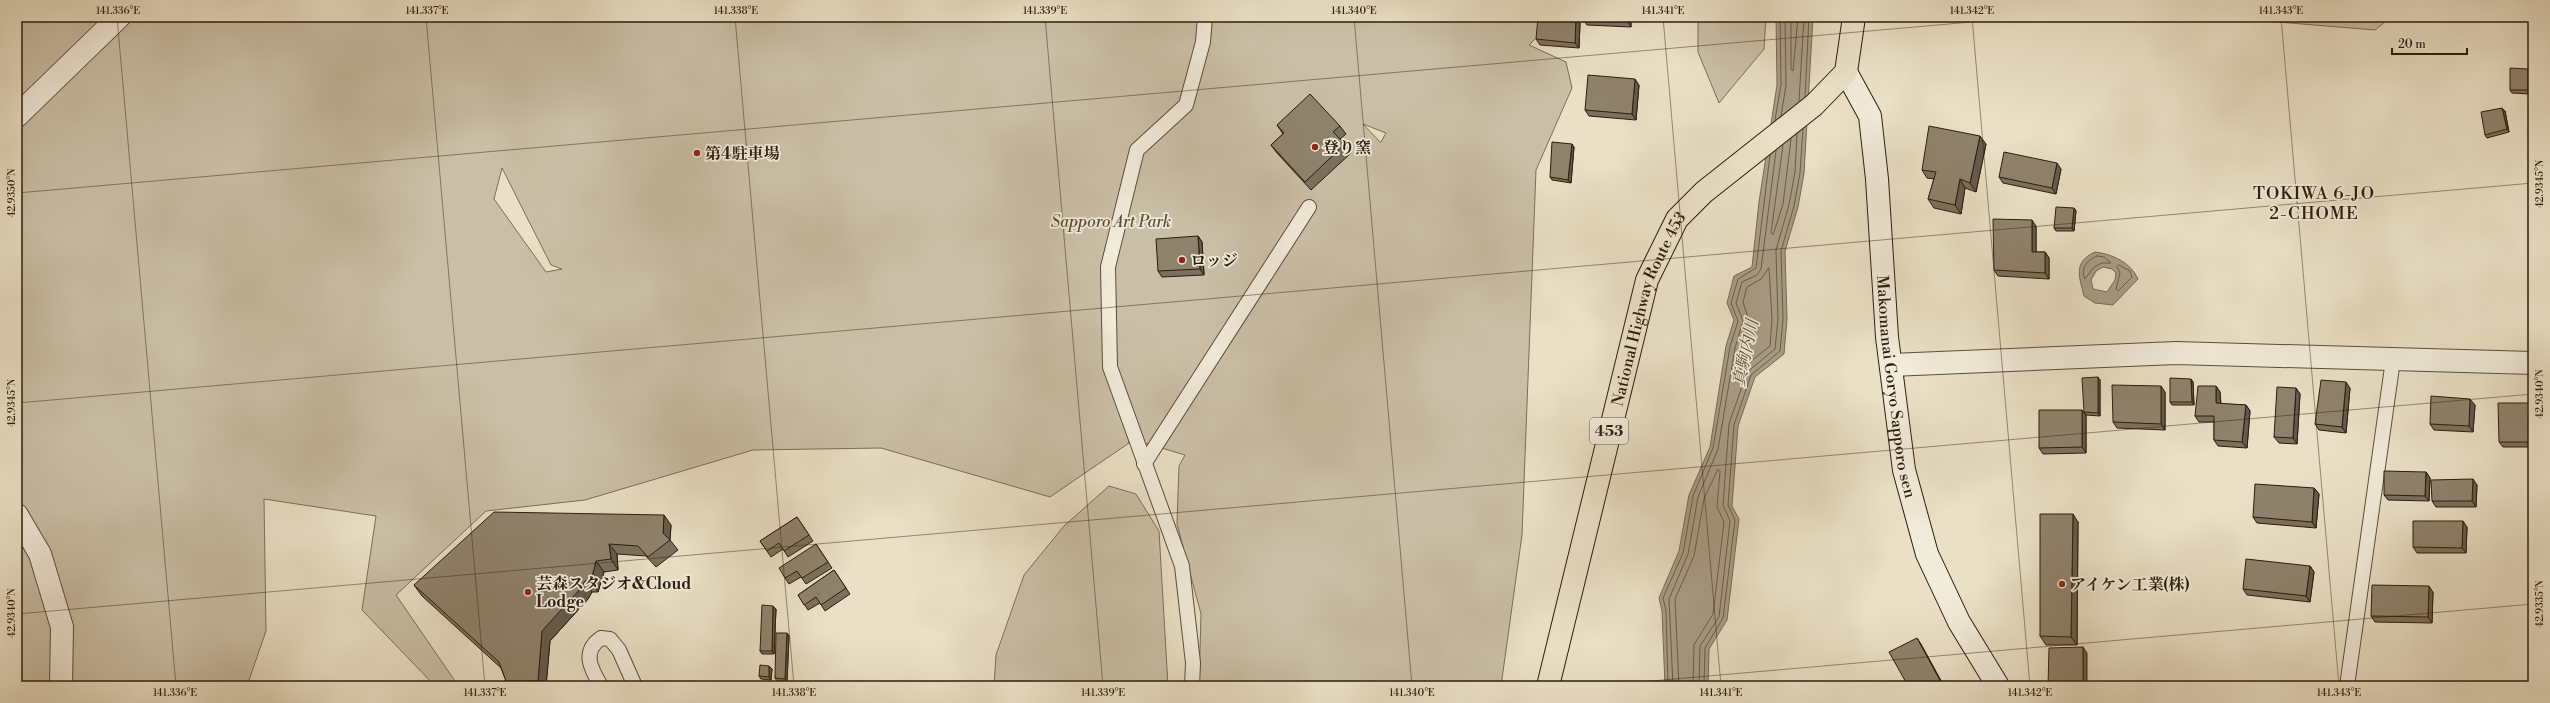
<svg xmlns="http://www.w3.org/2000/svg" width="2550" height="703" viewBox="0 0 2550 703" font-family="'Libre Bodoni','Noto Serif JP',serif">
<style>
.green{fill:#cabfa6;stroke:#7b6e59;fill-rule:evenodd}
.water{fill:#a99d86;stroke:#776955;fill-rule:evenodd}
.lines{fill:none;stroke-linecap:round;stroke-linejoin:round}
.shore{stroke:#6a5c49;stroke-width:1}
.service-casing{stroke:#5c4d3a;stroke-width:16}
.minor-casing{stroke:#5c4d3a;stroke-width:24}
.secondary-casing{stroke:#2c1c0c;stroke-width:24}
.trunk-casing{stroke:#2c1c0c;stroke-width:24}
.service{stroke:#f1ebd9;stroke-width:14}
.minor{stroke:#f1ebd9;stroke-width:22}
.secondary{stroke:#f1ebd9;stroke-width:22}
.trunk{stroke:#eae0c5;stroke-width:22}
.wall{fill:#7b705d;stroke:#2c1c0c}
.shaded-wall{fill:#645b4c;stroke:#2c1c0c}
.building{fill:#8f826c;stroke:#2c1c0c}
.ticks{fill:none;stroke:#2c1c0c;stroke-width:1;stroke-opacity:0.45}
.poi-dot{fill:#8f2418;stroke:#f1ebd9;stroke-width:1.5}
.labels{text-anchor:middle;stroke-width:3.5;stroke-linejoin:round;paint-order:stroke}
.shield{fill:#f1ebd9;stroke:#675a4a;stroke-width:1}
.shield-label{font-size:15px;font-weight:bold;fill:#2c1c0c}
.poi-label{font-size:16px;font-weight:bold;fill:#2c1c0c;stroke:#f1ebd9;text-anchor:start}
.park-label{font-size:16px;font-style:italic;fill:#5b4d3a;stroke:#f1ebd9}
.street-label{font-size:16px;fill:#2c1c0c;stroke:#f1ebd9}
.neighbourhood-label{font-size:17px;letter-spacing:1px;fill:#2c1c0c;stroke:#f1ebd9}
.water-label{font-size:17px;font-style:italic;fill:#5e503d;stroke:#f1ebd9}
.neatline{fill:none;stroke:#2c1c0c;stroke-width:1.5}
.ticks-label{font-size:10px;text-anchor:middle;fill:#2c1c0c}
</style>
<rect width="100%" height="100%" fill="#eae0c5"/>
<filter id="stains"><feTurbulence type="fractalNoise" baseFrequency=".005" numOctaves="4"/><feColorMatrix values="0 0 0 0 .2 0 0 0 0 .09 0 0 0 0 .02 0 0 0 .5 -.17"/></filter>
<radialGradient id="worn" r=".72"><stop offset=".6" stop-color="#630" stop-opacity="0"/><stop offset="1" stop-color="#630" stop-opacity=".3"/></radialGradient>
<g class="green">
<path d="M17 17H1557L1529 45 1566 62 1572 88 1536 170 1522 535 1501 686H1199L1201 614 1177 524 1179 466 1185 455 1128 438 1129 443 1050 497 881 448 753 450 585 500 486 511 396 595 455 681V686H435L362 610 376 516 264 499 266 631 247 686H17ZM1363 124 1386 133 1381 142H1380ZM502 168 551 265 562 269 546 272 494 199Z"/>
<path d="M1698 17H1766L1764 49 1719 103 1698 52Z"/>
<path d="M2217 17H2391L2375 30Z"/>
<path d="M1109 486 1136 494 1159 531 1168 686H994L996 655 1024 575 1064 526Z"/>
</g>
<g class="water">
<path d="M1776 17H1813L1804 173 1798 207 1785 251 1787 319 1784 354 1755 377 1738 426 1732 506 1739 519 1727 620 1709 649 1708 686H1665L1662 611 1659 598 1679 551 1689 495 1710 447 1726 346 1734 320 1727 303 1734 276 1752 267 1759 202 1777 85Z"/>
<path d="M2095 252C2113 254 2131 263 2138 279L2113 305 2095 303 2084 296C2079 276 2073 262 2095 252ZM2103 267 2112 269 2116 273 2115 280 2107 292 2093 289 2091 280 2096 271Z"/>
</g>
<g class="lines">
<g class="shore">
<path d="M1791 17V69L1793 71 1798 17"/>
<path d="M1805 97 1809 17"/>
<path d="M1799 101 1804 17"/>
<path d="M1781 116 1786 85 1785 17"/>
<path d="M1775 120 1781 85 1780 17"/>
<path d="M1783 145 1771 233 1773 235 1783 204 1791 139"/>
<path d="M2097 256 2104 257 2111 263H2102L2094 267 2085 279C2080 268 2087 260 2097 256Z"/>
<path d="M2119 265 2130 271 2132 277 2118 291 2116 289 2120 273 2117 267Z"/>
<path d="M1769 268 1772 319 1770 346 1740 370 1741 350 1749 321 1743 302 1747 287 1761 279Z"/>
<path d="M1668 686 1666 611 1663 598 1683 553 1693 496 1713 448 1730 347 1738 321 1731 303 1738 279 1756 268 1770 155"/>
<path d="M1673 686 1669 599 1688 554 1698 497 1718 449 1735 348 1743 321 1736 303 1742 282 1757 275 1761 269 1776 151"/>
<path d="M1679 686 1675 599 1694 556 1704 499 1718 469 1720 471 1717 507 1724 522 1713 614 1694 645 1693 686"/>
<path d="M1699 686 1700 646 1719 617 1730 521 1723 505 1729 424 1747 372 1775 349 1778 319 1776 250 1789 205 1795 172 1797 134"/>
<path d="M1704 686 1705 648 1723 618 1735 520 1728 505 1734 425 1751 375 1780 351 1783 319 1781 251 1794 206 1800 173 1803 129"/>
</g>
<defs>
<g id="service">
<path d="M1144 464 1309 207"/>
<path d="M601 686C591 669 581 652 601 638L610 639 619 650 635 686"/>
<path d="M1192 686 1193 663 1182 566 1110 367 1108 267 1137 150 1186 105 1203 42 1205 17"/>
<path d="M2347 686 2393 360"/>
</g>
<g id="minor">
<path d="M17 116 119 17"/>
<path d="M1891 365 2176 353 2533 363"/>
<path d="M17 515 40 554 62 627 61 686"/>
</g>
<g id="secondary">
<path id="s1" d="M1846 72 1870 116 1877 179 1887 337 1904 470 1927 554 1959 622 1998 686"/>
</g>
<g id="trunk">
<path id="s2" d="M1548 686 1647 280 1677 219 1704 192 1814 105 1846 72 1854 17"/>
</g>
</defs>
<use href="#service" class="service-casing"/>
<use href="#minor" class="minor-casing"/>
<use href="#secondary" class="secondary-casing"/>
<use href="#trunk" class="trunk-casing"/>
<use href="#service" class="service"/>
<use href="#minor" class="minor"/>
<use href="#secondary" class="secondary"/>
<use href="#trunk" class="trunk"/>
</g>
<g class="wall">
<path d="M1631 17V27L1587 25 1583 19Z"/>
<path d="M1580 23 1579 48 1540 45 1536 39Z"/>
<path d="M2528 69 2530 72V94L2512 93 2510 90Z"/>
<path d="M1639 85 1636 120 1589 116 1585 110Z"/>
<path d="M2505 111 2509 132 2487 138 2485 135Z"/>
<path d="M1277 125 1340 126 1346 134 1340 139 1345 144 1351 153 1311 190 1277 153 1271 145 1283 134Z"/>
<path d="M1986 144 1976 192 1965 188 1961 214 1934 208 1928 199 1934 179 1927 178 1922 170Z"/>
<path d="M1574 147 1571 183 1552 180 1550 177Z"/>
<path d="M2061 169 2056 194 2003 183 1999 177Z"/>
<path d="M2074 208 2076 211 2074 231H2056L2054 228Z"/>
<path d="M2036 226V252H2045L2049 258V279L1998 276 1994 270Z"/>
<path d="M1198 236 1202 242 1204 275 1162 277 1158 271Z"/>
<path d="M2191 379 2193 382 2194 405H2172L2170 402Z"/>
<path d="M2100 380V416L2086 415 2084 412Z"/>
<path d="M2216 386 2220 392 2221 404 2246 405 2250 411 2247 448 2218 446 2214 440V422H2199L2195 416Z"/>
<path d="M2296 388 2300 394 2297 444 2279 443 2274 437Z"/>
<path d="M2350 388 2346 433 2319 430 2315 424Z"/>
<path d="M2165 392V430L2117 428 2113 422Z"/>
<path d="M2475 405 2473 432 2434 430 2430 424Z"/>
<path d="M2533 409V447H2503L2499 442Z"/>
<path d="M2082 410 2086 415V453L2043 454 2039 448Z"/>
<path d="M2426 472 2430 478 2429 501 2388 500 2384 495Z"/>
<path d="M2477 485 2476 507H2436L2432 501Z"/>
<path d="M2314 488 2319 494 2316 528 2257 523 2253 517Z"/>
<path d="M797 517 813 541 788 557 783 549 771 557 760 541Z"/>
<path d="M2078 522 2077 645H2046L2040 636Z"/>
<path d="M671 525 670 540 678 550 656 567 646 556 617 554 618 570 604 572 598 592H592L588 599 550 641 546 686H509L506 681 501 668 422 596 414 585Z"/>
<path d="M2467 527 2466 553H2417L2413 547Z"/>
<path d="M816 544 832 568 806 584 801 577 789 584 785 578Z"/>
<path d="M2310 566 2314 572 2310 602 2247 595 2243 589Z"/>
<path d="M834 570 850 594 825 611 820 603 808 610 798 595Z"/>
<path d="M2433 592 2432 623 2375 622 2371 616Z"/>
<path d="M773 606 776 609 774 654H762L760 651Z"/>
<path d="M787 633 789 636 787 682 777 681 775 678Z"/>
<path d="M769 666 772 669 771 680 761 679 759 676Z"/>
</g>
<g class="shaded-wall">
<path d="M1576 17 1580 23 1579 48 1575 43Z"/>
<path d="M1627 17H1631V27L1627 21Z"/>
<path d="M2528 69 2530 72V94L2528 90Z"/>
<path d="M1635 79 1639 85 1636 120 1632 114Z"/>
<path d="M2502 108 2505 111 2509 132 2507 129Z"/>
<path d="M1980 136 1986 144 1976 192 1970 183Z"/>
<path d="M1572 144 1574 147 1571 183 1568 180Z"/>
<path d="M2057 163 2061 169 2056 194 2052 188Z"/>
<path d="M1960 179 1965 188 1961 214 1955 205Z"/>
<path d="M2074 208 2076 211 2074 231 2072 228Z"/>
<path d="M2032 220 2036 226V257L2032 252Z"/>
<path d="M1198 236 1202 242 1204 275 1200 269Z"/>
<path d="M2045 252 2049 258V279L2045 273Z"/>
<path d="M2098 377 2100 380V416L2098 413Z"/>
<path d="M2191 379 2193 382 2194 405 2192 402Z"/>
<path d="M2346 382 2350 388 2346 433 2342 427Z"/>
<path d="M2161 386 2165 392V430L2161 424Z"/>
<path d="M2216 386 2220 392 2221 409 2216 403Z"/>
<path d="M2296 388 2300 394 2297 444 2293 438Z"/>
<path d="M2470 399 2475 405 2473 432 2469 426Z"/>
<path d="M2529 403 2533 409V447L2529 442Z"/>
<path d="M2246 405 2250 411 2247 448 2242 442Z"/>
<path d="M2082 410 2086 415V453L2082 447Z"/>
<path d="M2426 472 2430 478 2429 501 2425 496Z"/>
<path d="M2473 479 2477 485 2476 507 2472 501Z"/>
<path d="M2314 488 2319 494 2316 528 2312 522Z"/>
<path d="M2073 514 2078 522 2077 645 2071 637Z"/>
<path d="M664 515 671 525 670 540 663 533Z"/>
<path d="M2463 521 2467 527 2466 553 2462 548Z"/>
<path d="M609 544 617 554 618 570 611 559Z"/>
<path d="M596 561 604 572 598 592 591 581Z"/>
<path d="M2310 566 2314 572 2310 602 2306 596Z"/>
<path d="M585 581 592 592 588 599 550 641 546 686H541L538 681 542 631Z"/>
<path d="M2429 586 2433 592 2432 623 2428 617Z"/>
<path d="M773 606 776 609 774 654 772 651Z"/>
<path d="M787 633 789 636 787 682 785 679Z"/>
<path d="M1917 638 1921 644 1944 686H1943Z"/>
<path d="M2083 647 2087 653V686H2083Z"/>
<path d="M769 666 772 669 771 680 769 677Z"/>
</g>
<g class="building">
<path d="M1538 17H1576L1575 43 1536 39Z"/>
<path d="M1583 17H1627V21L1583 19Z"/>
<path d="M2510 68 2528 69V90H2510Z"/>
<path d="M1588 75 1635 79 1632 114 1585 110Z"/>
<path d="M1310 94 1340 126 1333 132 1345 144 1305 182 1271 145 1284 133 1277 125Z"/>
<path d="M2502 108 2507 129 2485 135 2481 112Z"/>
<path d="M1929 126 1980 136 1970 183 1960 179 1955 205 1928 199 1936 172 1922 170Z"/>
<path d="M1552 142 1572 144 1568 180 1550 177Z"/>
<path d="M2004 152 2057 163 2052 188 1999 177Z"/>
<path d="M2056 207 2074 208 2072 228H2054Z"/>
<path d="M1993 219 2032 220V252H2045V273L1994 270Z"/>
<path d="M1198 236 1200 269 1158 271 1156 239Z"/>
<path d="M2098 377V413L2084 412 2082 378Z"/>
<path d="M2170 378 2191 379 2192 402H2170Z"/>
<path d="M2321 380 2346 382 2342 427 2315 424Z"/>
<path d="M2112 385 2161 386V424L2113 422Z"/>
<path d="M2198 386H2216V403L2246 405 2242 442 2214 440V416H2195Z"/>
<path d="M2277 387 2296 388 2293 438 2274 437Z"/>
<path d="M2431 396 2470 399 2469 426 2430 424Z"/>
<path d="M2498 403H2529V442H2499Z"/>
<path d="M2039 410H2082V447L2039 448Z"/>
<path d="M2384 471 2426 472 2425 496 2384 495Z"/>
<path d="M2473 479 2472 501H2432L2431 480Z"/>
<path d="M2255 484 2314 488 2312 522 2253 517Z"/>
<path d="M494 512 664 515 663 533 670 540 648 557 638 546 609 544 611 559 596 561 591 581H585L581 588 542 631 538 681H506L499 662 414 585Z"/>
<path d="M2040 514H2073L2071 637 2040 636Z"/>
<path d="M797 517 809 535 784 551 779 543 767 551 760 541Z"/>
<path d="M2413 521H2463L2462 548 2413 547Z"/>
<path d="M816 544 828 562 802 578 797 571 785 578 779 568Z"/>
<path d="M2246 559 2310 566 2306 596 2243 589Z"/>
<path d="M834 570 846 588 821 605 816 597 804 605 798 595Z"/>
<path d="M2372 585 2429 586 2428 617 2371 616Z"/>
<path d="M762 605 773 606 772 651H760Z"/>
<path d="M776 633H787L785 679 775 678Z"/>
<path d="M1917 638 1943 686H1908L1889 652Z"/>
<path d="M2083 647V685L2048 686 2049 648Z"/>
<path d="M760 665 769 666V677L759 676Z"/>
<path d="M267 685 273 686H265Z"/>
<path d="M761 685 783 686H761Z"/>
</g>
<path class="ticks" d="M117 17 176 686M426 17 485 686M735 17 794 686M1045 17 1103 686M1354 17 1412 686M1663 17 1721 686M1972 17 2030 686M2281 17 2339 686M17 193 2029 17M17 403 2533 183M17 614 2533 394M1594 686 2533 604"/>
<g class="poi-dot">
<circle cx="1315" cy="147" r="4"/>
<circle cx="697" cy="153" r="4"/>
<circle cx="1182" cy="260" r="4"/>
<circle cx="2062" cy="584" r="4"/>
<circle cx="528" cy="592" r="4"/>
</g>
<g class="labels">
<rect class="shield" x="1590" y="418" width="38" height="26" rx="3"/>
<g class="shield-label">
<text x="1609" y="436">453</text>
</g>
<g class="poi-label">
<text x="1323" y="153">登り窯</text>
<text x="705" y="159">第4駐車場</text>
<text x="1190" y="266">ロッジ</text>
<text x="536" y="589">芸森スタジオ&amp;Cloud<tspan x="536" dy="18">Lodge</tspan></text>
<text x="2070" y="590">アイケン工業(株)</text>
</g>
<g class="park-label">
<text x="1111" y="227">Sapporo Art Park</text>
</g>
<g class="street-label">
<text dy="6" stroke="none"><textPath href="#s2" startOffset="391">National Highway Route 453</textPath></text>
<text dy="6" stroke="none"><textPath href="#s1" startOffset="322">Makomanai Goryo Sapporo sen</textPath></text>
</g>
<g class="neighbourhood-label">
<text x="2314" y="199">TOKIWA 6-JO<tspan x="2314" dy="20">2-CHOME</tspan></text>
</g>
<g class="water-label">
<text transform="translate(1745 353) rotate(-78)" y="6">真駒内川</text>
</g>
</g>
<rect width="2550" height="703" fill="none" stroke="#eae0c5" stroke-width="44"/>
<path d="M2392 48v6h75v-6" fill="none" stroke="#2c1c0c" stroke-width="2"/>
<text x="2398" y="48" font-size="12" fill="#2c1c0c" stroke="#f1ebd9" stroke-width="3" paint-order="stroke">20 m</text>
<rect x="22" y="22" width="2506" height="659" class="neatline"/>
<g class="ticks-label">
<text x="118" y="14">141.336°E</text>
<text x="427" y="14">141.337°E</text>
<text x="736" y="14">141.338°E</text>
<text x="1045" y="14">141.339°E</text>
<text x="1354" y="14">141.340°E</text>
<text x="1663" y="14">141.341°E</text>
<text x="1972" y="14">141.342°E</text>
<text x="2281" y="14">141.343°E</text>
<text transform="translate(2539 184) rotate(-90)" y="4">42.9345°N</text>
<text transform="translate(11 193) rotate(-90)" y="4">42.9350°N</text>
<text transform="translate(2539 394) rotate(-90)" y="4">42.9340°N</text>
<text transform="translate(11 403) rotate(-90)" y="4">42.9345°N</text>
<text transform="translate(2539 604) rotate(-90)" y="4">42.9335°N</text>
<text transform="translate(11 613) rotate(-90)" y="4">42.9340°N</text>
<text x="175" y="696">141.336°E</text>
<text x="485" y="696">141.337°E</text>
<text x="794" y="696">141.338°E</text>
<text x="1103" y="696">141.339°E</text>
<text x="1412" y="696">141.340°E</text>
<text x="1721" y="696">141.341°E</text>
<text x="2030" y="696">141.342°E</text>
<text x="2339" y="696">141.343°E</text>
</g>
<rect width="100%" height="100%" filter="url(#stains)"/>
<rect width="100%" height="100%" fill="url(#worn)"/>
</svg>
